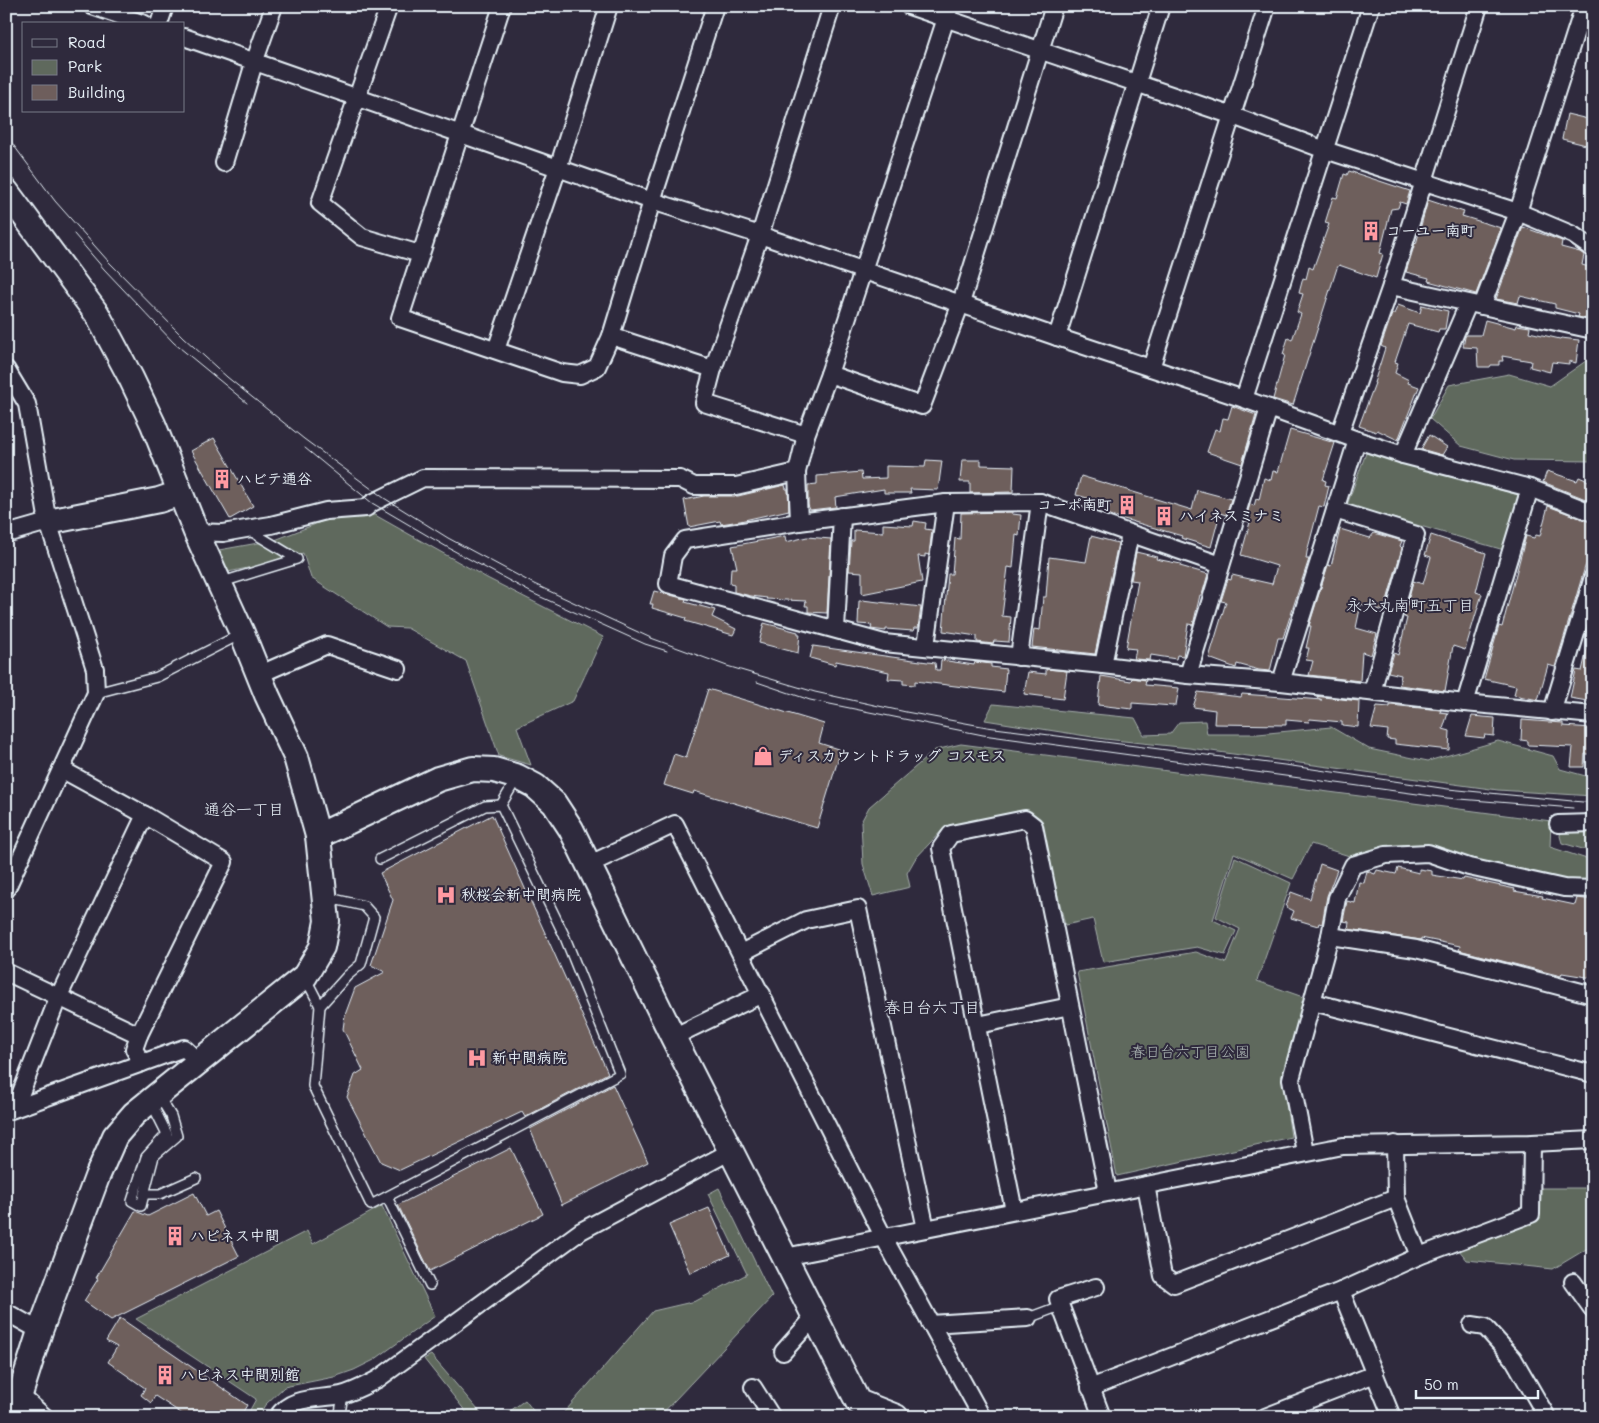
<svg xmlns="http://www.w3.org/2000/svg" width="1599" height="1423" viewBox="0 0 1599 1423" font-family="Mali,'Klee One',sans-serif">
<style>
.green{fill:#5f695d;stroke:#a4adaa}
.building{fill:#6e5e5c;stroke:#e8f1f8}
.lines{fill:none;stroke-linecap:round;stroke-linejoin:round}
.lane-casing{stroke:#e8f1f8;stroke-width:12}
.street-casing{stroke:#e8f1f8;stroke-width:20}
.secondary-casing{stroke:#e8f1f8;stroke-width:28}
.lane{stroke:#2f2a3d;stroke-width:9}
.street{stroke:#2f2a3d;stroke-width:16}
.secondary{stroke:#2f2a3d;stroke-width:24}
.tram{stroke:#e8f1f8;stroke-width:1}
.labels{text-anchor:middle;stroke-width:4;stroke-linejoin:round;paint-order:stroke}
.poi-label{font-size:15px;font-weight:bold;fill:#e8f1f8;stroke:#2f2a3d;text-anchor:start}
.park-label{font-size:15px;fill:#aab4b2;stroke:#2f2a3d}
.neighbourhood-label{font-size:16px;fill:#e8f1f8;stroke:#2f2a3d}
</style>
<rect width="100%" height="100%" fill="#2f2a3d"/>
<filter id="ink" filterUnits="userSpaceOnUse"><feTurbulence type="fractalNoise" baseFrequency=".02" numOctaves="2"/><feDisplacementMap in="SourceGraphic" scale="10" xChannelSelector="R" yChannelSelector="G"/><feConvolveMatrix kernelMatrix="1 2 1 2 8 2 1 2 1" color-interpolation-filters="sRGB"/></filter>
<g filter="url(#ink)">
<g class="green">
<path d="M1593 356V461L1514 460 1461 446 1430 419 1449 385 1509 374 1550 386Z"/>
<path d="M1366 453 1519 495 1504 550 1347 505Z"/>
<path d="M375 515 487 578 603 637 573 701 517 727 531 765 499 756 466 661 407 628 387 627 311 578 303 553 267 564 228 572 219 550 275 540 331 518Z"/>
<path d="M993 704 1135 718 1144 735 1170 734 1179 722 1205 721 1207 734H1258L1331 727 1369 749 1428 761 1498 741 1553 756 1560 769 1593 778V796L1498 790 1189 748 1105 739 985 720Z"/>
<path d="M961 744 1551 821 1550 847 1593 861V883L1561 879 1477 864 1428 849 1359 859 1311 844 1293 879 1234 853 1213 920 1236 931 1225 955 1197 947 1103 962 1093 919 1065 925 1041 824 1027 810 944 828 915 859 907 873 910 887 873 896 863 864 861 822 869 807 935 750Z"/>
<path d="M1561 830H1593V852L1562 843 1560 836Z"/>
<path d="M1235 857 1291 883 1257 981 1306 998 1282 1077 1291 1137 1117 1176 1077 972 1196 952 1226 963 1240 929 1216 917Z"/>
<path d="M719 1188 772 1297 659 1417H560L653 1311 696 1301 747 1274 708 1194Z"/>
<path d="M1541 1188H1593V1245L1553 1269 1467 1260 1459 1250 1540 1219Z"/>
<path d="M382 1206 435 1316 374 1360 354 1370 334 1377 284 1387 265 1405 258 1417H246L256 1399 136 1319 307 1231 313 1244Z"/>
<path d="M431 1355 484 1417H470L424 1359Z"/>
<path d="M525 1400 538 1417H502Z"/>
</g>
<g class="building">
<path d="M1567 114 1592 120 1586 145 1562 139Z"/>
<path d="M1349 171 1410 191 1406 204 1400 202 1398 208 1391 209 1380 253 1383 254 1376 278 1339 265 1337 268 1293 405 1273 399 1285 355 1283 354 1288 338 1292 340 1301 314 1297 312 1303 294 1299 293 1303 278 1306 279 1309 267 1313 269 1329 224 1325 223 1333 197 1337 198 1344 174 1347 175Z"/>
<path d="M1428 200 1464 212 1462 216 1501 228 1476 294 1428 281 1429 278 1406 272 1415 243 1416 244Z"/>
<path d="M1523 227 1562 241 1561 247 1580 252 1584 255 1582 265 1593 268V320L1578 317 1579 314 1555 308V304L1520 296 1518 303 1496 299Z"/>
<path d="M1398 305 1420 313 1422 305 1448 311 1445 329H1439L1438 332 1408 324 1395 362 1398 363 1395 373 1409 380 1408 383 1419 387 1398 440 1377 430 1376 432 1359 426 1375 383H1374L1385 348 1381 346 1392 314H1394Z"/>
<path d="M1485 320 1516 328 1517 325 1530 327 1529 332 1560 339 1561 338 1579 340 1576 363 1569 361V364L1552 362 1550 372 1530 367 1531 361 1502 356 1503 361H1499V365H1491L1490 367H1478L1477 348 1463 347 1465 337 1466 335H1481Z"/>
<path d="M1232 406 1256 415 1242 464 1207 452 1215 429 1220 431 1223 418 1228 419Z"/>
<path d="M1290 430 1335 443 1323 480 1326 481 1325 485 1329 486 1324 507 1319 506 1307 552 1306 559H1309L1283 638H1278L1270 671 1259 670 1237 664 1236 668 1209 658 1226 602 1221 601 1228 579 1231 580 1232 575 1272 584 1277 566 1241 555 1250 522 1245 521 1250 504 1254 506 1256 499 1259 500 1264 478 1271 480 1273 471 1278 472Z"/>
<path d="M1429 435 1447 447 1442 455 1421 449Z"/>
<path d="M214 438 253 506 230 519 191 451Z"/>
<path d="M926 460 942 461 938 490 910 489 911 493H884V489L835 497 836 507 810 510 808 505V485L817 484V476L861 472 862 479 886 478V466L925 467Z"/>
<path d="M962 460H981V465L1014 466 1013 492 970 493V482H960Z"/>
<path d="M1547 471 1577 481 1579 477 1593 483V502L1543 482Z"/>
<path d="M1081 476 1192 510 1197 490 1231 499 1226 515 1220 513 1211 547 1181 538 1182 536 1107 514 1110 504 1076 495Z"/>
<path d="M785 485 786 489H788L789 510 740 521 721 524 720 521 689 527 684 500 704 496H738Z"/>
<path d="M1548 506 1593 523V548L1585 567 1555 667 1548 665 1538 700 1514 695 1516 686 1484 679 1499 626 1502 627 1526 536 1534 538 1536 535 1540 536Z"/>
<path d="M1012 512V514L1021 515 1019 536 1016 535 1013 568 1008 567 1002 616 1011 617 1009 642 994 641 993 644 977 642V636L943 631 948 574H952L955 538 960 539 961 513Z"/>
<path d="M914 521 926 523 925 529 932 530 929 555 925 554V557L918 556 922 582 862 594V572L849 571 851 541H854V530L883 532V524L913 526Z"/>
<path d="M1340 529 1370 538 1374 533 1402 541 1400 546 1402 548 1384 611 1361 604 1356 628 1377 634 1371 655 1362 652 1360 681 1309 675 1313 661 1306 660 1309 648H1306L1311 626H1309L1328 565 1331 566Z"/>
<path d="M1431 535 1486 553 1476 592 1482 594 1465 650 1453 646 1445 691 1399 685 1401 675 1388 672 1394 653 1398 655 1407 618 1404 617 1413 581 1423 584 1431 557 1425 555Z"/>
<path d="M785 536 786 542 807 537 831 539 827 613 808 612V606H805L806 601 766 599 767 598 751 596 734 592V585L730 584 731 568H737L732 546Z"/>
<path d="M1091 536 1118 543 1095 654 1032 647 1034 629 1040 630 1043 597H1046L1049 557 1086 562Z"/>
<path d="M1136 552 1157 557 1156 559 1181 564 1180 566 1208 574 1202 595H1200L1193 625 1188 624 1183 656 1177 655 1176 659 1151 655 1150 660 1134 659 1136 649 1126 648 1138 581 1131 580Z"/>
<path d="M654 591 686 599 685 602 715 610 712 617 736 629 733 635 685 621 686 618 652 608 653 604H650Z"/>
<path d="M862 600 921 607 918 628H914L913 631 886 629V631L871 629 872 625 858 624 859 601H862Z"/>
<path d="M764 623 798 632V634H800L798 653 759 643Z"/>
<path d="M1588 645 1593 646V702L1570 698 1576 670 1582 671Z"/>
<path d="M813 646 935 663 936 670H940L941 660 974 665 975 662 991 664V667L1006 669 1004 692 915 681V685L903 684V680L888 679 889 672 836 661 835 665 810 658Z"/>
<path d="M1046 669 1067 671 1063 699 1024 694 1028 672 1046 674Z"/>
<path d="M1101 676 1131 681 1132 678 1146 680 1145 685 1179 688 1176 705H1173V706L1132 703V709L1098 705Z"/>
<path d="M708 689 824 724 819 743 841 750 817 828 694 791 693 794 664 785 674 754 686 758Z"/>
<path d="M1198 692 1241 697 1242 694 1322 700 1314 696 1359 701 1358 727 1342 725V722L1310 719 1309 722 1286 720V725L1214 724 1215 710 1193 707Z"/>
<path d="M1390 705 1441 710 1440 712 1448 713 1443 729 1450 731 1449 750 1395 744V740L1387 739 1388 730 1371 728 1377 706 1390 707Z"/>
<path d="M1472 716 1495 718 1494 736 1485 735 1484 738 1466 736Z"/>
<path d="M1522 720 1563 723V726L1593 728V754H1585L1584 767H1571L1573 747 1528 745V741L1521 740Z"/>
<path d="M492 815 608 1073 525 1117 522 1112 400 1170 381 1162 347 1097 355 1075 363 1070 343 1029 345 1015 355 988 385 972 371 965 393 900 380 873Z"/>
<path d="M1320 864 1337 870 1327 896 1322 924 1319 923 1318 926 1291 918 1294 911 1286 907 1291 892 1310 899Z"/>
<path d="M1398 868 1419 873V869L1432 871V875L1463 880 1464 878 1515 889 1514 891 1543 896 1542 898 1575 905 1577 898 1593 900V978L1562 973 1561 976 1459 950 1460 946 1421 938V940L1348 929 1349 922 1343 921 1347 901 1355 903 1359 882 1364 883 1367 871 1375 874 1377 870 1396 874Z"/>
<path d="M613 1085 648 1162 562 1205 530 1129Z"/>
<path d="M511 1148 543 1214 430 1271 398 1205Z"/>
<path d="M194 1193 206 1216 216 1211 239 1256 111 1320 84 1301 98 1279 96 1278 135 1211 148 1216Z"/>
<path d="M709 1208 730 1255 690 1273 669 1225Z"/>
<path d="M120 1318 247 1405 240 1417H187L155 1396 151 1403 141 1395 145 1388 108 1362 117 1347 106 1341Z"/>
</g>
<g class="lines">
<defs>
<g id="lane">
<path d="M219 583 297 559 249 530"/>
<path d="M96 693 157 677 241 634"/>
<path d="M380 859 485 806 501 805"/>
<path d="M305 977 320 1006 347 976 361 964 374 917 364 906 325 897"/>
<path d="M320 1006 313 1086 371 1205 620 1074 564 935 501 805 517 778"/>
<path d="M151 1102 167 1134 146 1157 132 1201 141 1206 154 1156 177 1136 171 1116 158 1095"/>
<path d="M144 1194H160L196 1178"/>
<path d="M387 1197 430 1285"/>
<path d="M1028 1318 1060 1306"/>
<path d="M336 1417 340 1413 343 1395"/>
</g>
<g id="street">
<path d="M92 6 145 24"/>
<path d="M389 6 320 203 362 237 420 254"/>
<path d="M502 6 400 318 562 373 580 375 597 367 611 336 652 201 715 6"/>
<path d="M909 6 1233 116 1325 150 1518 212 1573 235 1593 249"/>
<path d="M159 24 165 6"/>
<path d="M184 37 652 201 760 235 1057 337 1244 399 1357 440 1403 455 1530 488 1593 513"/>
<path d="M224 163 254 63 274 6"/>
<path d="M1391 286 1593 330"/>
<path d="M1482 306 1518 212 1584 6"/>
<path d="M611 336 713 369"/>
<path d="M1057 337 1161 6"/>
<path d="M496 350 558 168 609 6"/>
<path d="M1151 368 1267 6"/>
<path d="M6 369 27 404 48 522 95 669 96 693 6 890"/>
<path d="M829 374 922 406 961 303 1054 6"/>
<path d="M1244 399 1371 6"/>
<path d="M1340 433 1391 286 1479 6"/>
<path d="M806 435 704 403 713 369 760 235 832 6"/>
<path d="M1403 455 1468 304"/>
<path d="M1335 510 1416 535 1372 692"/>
<path d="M799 522 797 472 806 435 829 374 950 6"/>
<path d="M196 532 223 533 246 529 271 525 326 511 366 508 372 503 423 478 680 479 694 486H736L797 472"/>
<path d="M6 534 48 522"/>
<path d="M1221 565 1040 502 946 503 799 522 685 540 673 556 668 584 884 643 1103 665 1188 675 1281 682 1465 703 1593 715"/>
<path d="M836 629 842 516"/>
<path d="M926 646 946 503"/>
<path d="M1019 657 1040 502"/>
<path d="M1103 665 1130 534"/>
<path d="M258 675 327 645 398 669"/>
<path d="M1188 675 1269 408"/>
<path d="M1281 682 1357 440"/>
<path d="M1465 703 1530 488"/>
<path d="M1552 712 1593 577"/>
<path d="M1558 824 1593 823"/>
<path d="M588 865 675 824 884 1238 982 1417"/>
<path d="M1330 936 1416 949 1593 995"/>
<path d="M741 953 806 920 858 909 926 1229"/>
<path d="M6 972 139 1035 134 1049 142 1063"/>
<path d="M1313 1002 1593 1074"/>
<path d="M978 1025 1070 1006"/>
<path d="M139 1035 224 862 145 815"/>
<path d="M673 1037 762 994"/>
<path d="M15 1108 58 998 145 815 61 769"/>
<path d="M8 1111 184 1048 198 1061"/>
<path d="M1395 1144 1396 1198 1419 1256"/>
<path d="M1305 1152 1291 1079 1330 936 1337 898 1353 865 1386 855 1428 853 1469 867 1564 888 1593 889"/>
<path d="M1146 1185 1163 1276 1174 1284 1396 1198"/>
<path d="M1014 1211 941 848 951 834 1025 819 1034 826 1108 1192"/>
<path d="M785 1257 1343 1146 1532 1143 1593 1140"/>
<path d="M1573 1282 1593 1310"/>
<path d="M1096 1287 1058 1299 1102 1417"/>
<path d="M1341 1291 1392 1417"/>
<path d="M6 1312 40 1331"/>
<path d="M930 1324 1028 1318"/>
<path d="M1472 1325 1485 1327 1513 1358 1547 1417"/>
<path d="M783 1352 815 1316"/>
<path d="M753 1387 772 1417"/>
<path d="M1090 1388 1341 1291 1419 1256 1531 1214 1532 1143"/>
<path d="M20 1395 45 1417"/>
<path d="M277 1417C292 1395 318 1400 341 1395 354 1392 366 1385 378 1379L581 1231 731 1151"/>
<path d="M1265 1417 1375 1374"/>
</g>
<g id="secondary">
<path d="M6 191 97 314 131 378 153 424 196 532 242 633 267 695 296 757 318 836 327 921 322 947 305 976 134 1114 115 1136 97 1177 40 1331 13 1417"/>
<path d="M48 522 159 500 180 493"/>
<path d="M318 836 438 779 473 769 494 770 518 777 535 786 554 803 571 829 673 1037 858 1402 896 1417"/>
</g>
</defs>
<use href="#lane" class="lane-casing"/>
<use href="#street" class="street-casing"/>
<use href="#secondary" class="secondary-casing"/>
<use href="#lane" class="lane"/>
<use href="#street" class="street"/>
<use href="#secondary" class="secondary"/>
<g class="tram">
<path d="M6 135 55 201 109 262 183 337 227 377 304 439 384 498 448 538 534 584 651 638 727 666 815 692 906 712 987 727 1292 766 1448 789 1593 803"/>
<path d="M74 234 104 269 174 343 247 403"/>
<path d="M305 448 372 503 447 547 532 593 645 644 667 651"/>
<path d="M757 682 810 700 983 735 1447 798 1573 808"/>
</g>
</g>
</g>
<defs>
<symbol id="building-bare" viewBox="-9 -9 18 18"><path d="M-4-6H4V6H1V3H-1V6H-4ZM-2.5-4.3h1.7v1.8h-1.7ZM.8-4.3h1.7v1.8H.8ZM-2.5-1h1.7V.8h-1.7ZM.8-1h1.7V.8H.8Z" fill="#ff9aa2" stroke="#2f2a3d" stroke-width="2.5" paint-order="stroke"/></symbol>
<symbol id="shop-bare" viewBox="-9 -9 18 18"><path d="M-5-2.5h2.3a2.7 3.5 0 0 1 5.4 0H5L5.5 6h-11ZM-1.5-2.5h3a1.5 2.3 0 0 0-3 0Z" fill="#ff9aa2" stroke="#2f2a3d" stroke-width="2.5" paint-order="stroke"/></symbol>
<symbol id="hospital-bare" viewBox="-9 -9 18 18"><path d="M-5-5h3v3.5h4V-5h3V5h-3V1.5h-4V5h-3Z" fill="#ff9aa2" stroke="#2f2a3d" stroke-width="2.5" paint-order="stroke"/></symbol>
</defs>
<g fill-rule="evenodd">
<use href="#building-bare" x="1357" y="217" width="28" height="28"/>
<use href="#building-bare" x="208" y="465" width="28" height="28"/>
<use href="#building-bare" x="1113" y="491" width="28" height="28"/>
<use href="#building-bare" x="1150" y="502" width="28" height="28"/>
<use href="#shop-bare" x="749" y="742" width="28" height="28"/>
<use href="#hospital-bare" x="432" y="881" width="28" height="28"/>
<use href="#hospital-bare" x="463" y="1044" width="28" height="28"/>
<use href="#building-bare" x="161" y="1222" width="28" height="28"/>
<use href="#building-bare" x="151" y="1361" width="28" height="28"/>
</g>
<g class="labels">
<g class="poi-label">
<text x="1386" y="236">コーユー南町</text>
<text x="237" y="484">ハビテ通谷</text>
<text x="1112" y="510" text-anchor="end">コーポ南町</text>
<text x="1179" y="521">ハイネスミナミ</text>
<text x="778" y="761">ディスカウントドラッグ コスモス</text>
<text x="461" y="900">秋桜会新中間病院</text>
<text x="492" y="1063">新中間病院</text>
<text x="190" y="1241">ハピネス中間</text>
<text x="180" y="1380">ハピネス中間別館</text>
</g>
<g class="park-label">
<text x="1190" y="1057">春日台六丁目公園</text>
</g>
<g class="neighbourhood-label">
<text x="1410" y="611">永犬丸南町五丁目</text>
<text x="244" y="815">通谷一丁目</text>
<text x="932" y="1013">春日台六丁目</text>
</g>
</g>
<rect width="1599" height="1423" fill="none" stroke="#2f2a3d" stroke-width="25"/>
<rect x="12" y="12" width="1574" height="1398" fill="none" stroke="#e8f1f8" stroke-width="2" filter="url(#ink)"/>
<rect x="22" y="22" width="162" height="90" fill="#2f2a3d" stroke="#797a88"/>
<rect x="32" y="39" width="25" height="8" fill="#2f2a3d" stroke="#797a88"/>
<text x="68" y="48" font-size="15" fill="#e8f1f8">Road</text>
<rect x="32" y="60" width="25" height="15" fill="#5f695d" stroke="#797a88"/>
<text x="68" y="72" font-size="15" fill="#e8f1f8">Park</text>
<rect x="32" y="85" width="25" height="15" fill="#6e5e5c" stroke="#797a88"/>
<text x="68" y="98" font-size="15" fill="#e8f1f8">Building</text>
<path d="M1416 1390v8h122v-8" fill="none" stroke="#e8f1f8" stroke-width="2.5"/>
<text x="1424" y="1390" font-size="15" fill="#e8f1f8" stroke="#2f2a3d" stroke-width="4" paint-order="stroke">50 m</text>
</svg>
